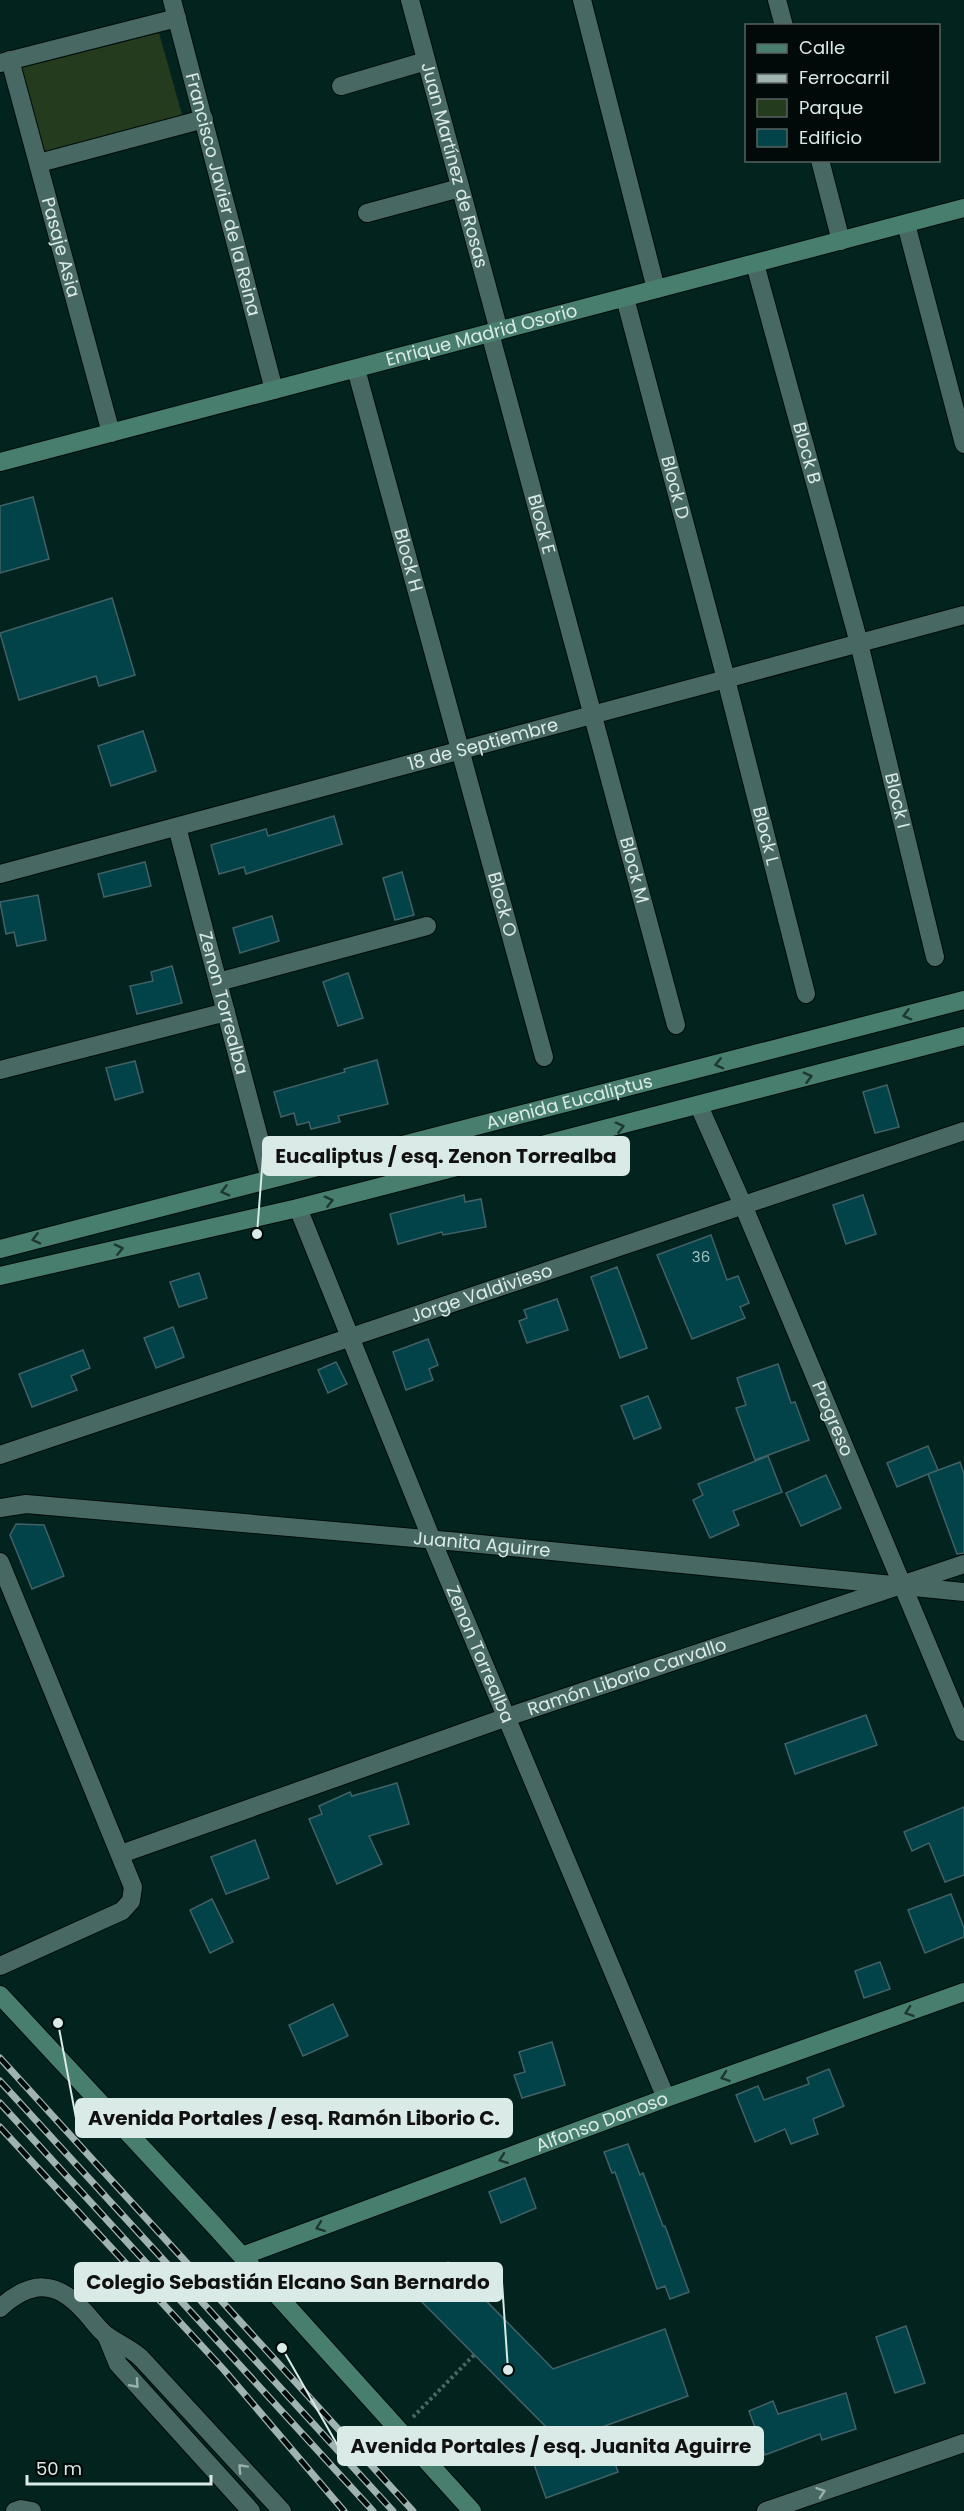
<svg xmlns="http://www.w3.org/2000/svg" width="964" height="2511" viewBox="0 0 964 2511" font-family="Poppins,sans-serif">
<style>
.green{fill:#243b1e}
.building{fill:#024249;stroke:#426166;stroke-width:1.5}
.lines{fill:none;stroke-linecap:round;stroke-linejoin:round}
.street-casing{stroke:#000b09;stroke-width:20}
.secondary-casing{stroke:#000b09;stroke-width:20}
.path{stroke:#4b6662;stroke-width:4;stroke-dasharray:3 3;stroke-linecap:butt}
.street{stroke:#486863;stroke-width:18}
.secondary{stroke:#487e6d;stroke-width:18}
.rail-casing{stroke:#9fb4b0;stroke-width:7}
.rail{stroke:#010a08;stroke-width:4.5;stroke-dasharray:14;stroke-linecap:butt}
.oneway{stroke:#1d3830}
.oneway2{stroke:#98b0ac}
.labels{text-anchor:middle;stroke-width:4.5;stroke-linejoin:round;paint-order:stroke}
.number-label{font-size:15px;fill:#a3c0c0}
.street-label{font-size:18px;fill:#d9eae7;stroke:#010a08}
.leader{fill:none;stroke:#d9eae7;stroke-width:2}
.callout-dot{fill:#d9eae7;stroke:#010a08;stroke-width:2}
.callout{fill:#d9eae7;stroke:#d9eae7;stroke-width:2}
.callout-label{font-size:20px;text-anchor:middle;font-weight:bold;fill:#111}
</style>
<rect width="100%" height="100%" fill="#03231f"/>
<path class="green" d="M159 33 183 118 43 154 21 68Z"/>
<g class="building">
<path d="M33 497 49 559 0 573V506Z"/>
<path d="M112 598 135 675 99 686 96 676 19 700 0 633Z"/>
<path d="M143 731 156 771 111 786 98 746Z"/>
<path d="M334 816 342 844 246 874 244 867 219 874 211 845 266 829 268 836Z"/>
<path d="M145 862 151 886 104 897 98 874Z"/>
<path d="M402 872 414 915 395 920 383 878Z"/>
<path d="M38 895 46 940 17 946 14 932 6 934 0 902Z"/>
<path d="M272 916 279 941 240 953 233 928Z"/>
<path d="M172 966 182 1003 137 1014 130 986 153 981 151 972Z"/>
<path d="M348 973 363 1018 338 1026 323 982Z"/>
<path d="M377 1060 388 1104 338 1116 340 1122 311 1129 309 1122 297 1125 294 1113 281 1117 274 1092 345 1072 344 1069Z"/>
<path d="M135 1061 143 1092 115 1100 106 1068Z"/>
<path d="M887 1085 899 1127 875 1133 863 1092Z"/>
<path d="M464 1195 465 1202 481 1199 486 1227 443 1235 442 1232 398 1244 390 1214Z"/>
<path d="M863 1195 876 1234 846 1244 833 1205Z"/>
<path d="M711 1235 727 1280 738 1276 749 1303 740 1307 745 1318 692 1339 657 1255Z"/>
<path d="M617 1267 647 1348 620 1358 591 1277Z"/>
<path d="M199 1273 207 1298 179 1307 170 1282Z"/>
<path d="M557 1299 568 1330 527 1343 519 1321 527 1318 524 1310Z"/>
<path d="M173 1327 184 1357 156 1368 144 1338Z"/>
<path d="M428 1339 438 1365 429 1369 433 1380 406 1390 393 1352Z"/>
<path d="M83 1350 90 1368 71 1376 77 1390 32 1407 19 1374Z"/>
<path d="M336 1362 347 1384 328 1393 318 1370Z"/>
<path d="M778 1364 791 1403 795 1402 809 1440 755 1460 736 1408 746 1405 737 1378Z"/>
<path d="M648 1396 661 1428 634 1439 621 1406Z"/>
<path d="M928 1446 938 1470 928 1474 960 1462 964 1474V1553L957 1554 928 1474 897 1487 887 1463Z"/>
<path d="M768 1456 782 1492 733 1511 739 1525 710 1538 693 1500 703 1495 698 1484Z"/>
<path d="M826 1475 841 1508 801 1526 786 1493Z"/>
<path d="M16 1524 44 1525 64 1576 32 1589 10 1535Z"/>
<path d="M866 1715 877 1745 795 1774 785 1744Z"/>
<path d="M397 1783 409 1824 369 1836 382 1864 337 1884 309 1819 322 1814 319 1806 350 1792 352 1796Z"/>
<path d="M964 1807V1875L945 1882 929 1843 912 1851 904 1832Z"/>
<path d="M255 1840 269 1878 226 1894 211 1857Z"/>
<path d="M951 1894 964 1928V1937L925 1953 908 1910Z"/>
<path d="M212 1899 233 1942 210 1953 190 1910Z"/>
<path d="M880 1962 890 1989 864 1998 855 1971Z"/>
<path d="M333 2004 348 2036 303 2056 289 2025Z"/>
<path d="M552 2042 565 2085 522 2098 514 2075 525 2072 519 2052Z"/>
<path d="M829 2069 844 2106 813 2119 818 2134 791 2144 785 2129 755 2142 736 2095 758 2086 764 2100 809 2084 807 2078Z"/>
<path d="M628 2144 640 2175 643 2173 663 2226H665L689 2292 670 2299 665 2286 657 2289 615 2172 612 2173 604 2152Z"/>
<path d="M525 2178 536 2208 501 2223 489 2192Z"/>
<path d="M448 2262 553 2369 665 2329 688 2396 602 2427 618 2472 546 2498 531 2456 563 2444 415 2295Z"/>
<path d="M906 2326 925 2383 895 2393 876 2337Z"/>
<path d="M846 2393 856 2429 822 2440 820 2434 765 2455 749 2411 773 2401 778 2414Z"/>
</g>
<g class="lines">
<defs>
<g id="street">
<path id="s1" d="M172 0 274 390"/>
<path id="s2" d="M410 0 499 331"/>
<path d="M582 0 656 289"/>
<path d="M777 0 784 26"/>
<path id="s3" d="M10 60 111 433"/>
<path d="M0 63 177 18"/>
<path d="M341 86 426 61"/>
<path d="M820 160 841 241"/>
<path d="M39 163 204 119"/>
<path d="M367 213 460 188"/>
<path d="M906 224 964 444"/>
<path id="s4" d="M755 264 859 643 935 957"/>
<path id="s5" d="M625 298 726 679 806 994"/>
<path id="s6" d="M490 333 676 1025"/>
<path id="s7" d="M356 369 544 1057"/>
<path id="s8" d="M177 827 270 1179"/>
<path id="s9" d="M0 874 964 615"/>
<path d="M218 982 427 926"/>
<path d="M0 1070 226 1012"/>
<path id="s10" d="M699 1106 743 1205 964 1732"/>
<path id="s11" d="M298 1208 432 1540 666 2098"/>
<path id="s12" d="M0 1455 964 1131"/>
<path id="s13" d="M0 1508 26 1504 460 1542 964 1592"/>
<path d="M0 1562 133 1887 131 1901 122 1911 0 1966"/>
<path id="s14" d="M121 1854 507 1717 964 1564"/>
<path d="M0 2308C31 2280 56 2280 84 2311 91 2318 98 2329 106 2335 118 2344 129 2347 141 2358L282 2511"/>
<path d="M106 2335 118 2364 251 2511"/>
<path d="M15 2511 21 2509 32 2511"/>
<path d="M766 2511 964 2443"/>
</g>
<g id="secondary">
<path id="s15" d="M0 462 964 208"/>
<path id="s16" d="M0 1249 964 1000"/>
<path d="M0 1276 298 1208 964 1036"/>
<path d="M0 1995 212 2223 472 2511"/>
<path id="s17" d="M242 2256 666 2098 964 1992"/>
</g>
</defs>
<use href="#street" class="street-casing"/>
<use href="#secondary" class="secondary-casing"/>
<path class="path" d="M413 2417 474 2355"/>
<use href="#street" class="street"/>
<use href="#secondary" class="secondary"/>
<defs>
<g id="rail">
<path d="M0 2058 413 2511"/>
<path d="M0 2081 393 2511"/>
<path d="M0 2103 373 2511"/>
<path d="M0 2127 224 2370 344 2511"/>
</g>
</defs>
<use href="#rail" class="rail-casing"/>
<use href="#rail" class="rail"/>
</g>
<defs><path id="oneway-chevron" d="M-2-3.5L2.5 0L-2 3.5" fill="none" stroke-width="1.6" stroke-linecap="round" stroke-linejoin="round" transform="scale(1.5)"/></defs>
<g class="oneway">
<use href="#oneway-chevron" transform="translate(907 1015) rotate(165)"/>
<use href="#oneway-chevron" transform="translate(719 1064) rotate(166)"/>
<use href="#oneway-chevron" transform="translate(808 1077) rotate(-15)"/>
<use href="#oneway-chevron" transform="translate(620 1127) rotate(-14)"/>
<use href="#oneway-chevron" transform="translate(225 1191) rotate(166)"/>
<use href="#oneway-chevron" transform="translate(329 1201) rotate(-14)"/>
<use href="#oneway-chevron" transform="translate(36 1239) rotate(166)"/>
<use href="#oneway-chevron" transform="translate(119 1249) rotate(-13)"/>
<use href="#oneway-chevron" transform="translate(909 2012) rotate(161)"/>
<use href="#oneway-chevron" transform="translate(725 2077) rotate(161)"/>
<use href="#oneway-chevron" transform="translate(503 2159) rotate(160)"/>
<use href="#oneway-chevron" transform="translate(320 2227) rotate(160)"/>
</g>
<g class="oneway2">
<use href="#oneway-chevron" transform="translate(135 2384) rotate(48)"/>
<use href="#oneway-chevron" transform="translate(242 2468) rotate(-133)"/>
<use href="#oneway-chevron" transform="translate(821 2492) rotate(-19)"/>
</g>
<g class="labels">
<g class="number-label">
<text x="701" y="1262">36</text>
</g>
<g class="street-label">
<text dy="6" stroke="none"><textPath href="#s2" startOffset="171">Juan Martínez de Rosas</textPath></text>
<text dy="6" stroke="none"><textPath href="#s1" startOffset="201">Francisco Javier de la Reina</textPath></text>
<text dy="6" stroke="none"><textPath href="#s3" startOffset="194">Pasaje Asia</textPath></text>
<text dy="6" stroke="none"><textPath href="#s15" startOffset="498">Enrique Madrid Osorio</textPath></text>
<text dy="6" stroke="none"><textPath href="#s4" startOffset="196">Block B</textPath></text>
<text dy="6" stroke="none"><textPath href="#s5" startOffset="196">Block D</textPath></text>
<text dy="6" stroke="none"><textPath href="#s6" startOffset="198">Block E</textPath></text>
<text dy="6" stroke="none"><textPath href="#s7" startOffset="198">Block H</textPath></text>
<text dy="6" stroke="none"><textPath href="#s9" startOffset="500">18 de Septiembre</textPath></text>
<text dy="6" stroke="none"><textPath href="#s4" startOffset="555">Block I</textPath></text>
<text dy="6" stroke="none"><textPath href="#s5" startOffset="556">Block L</textPath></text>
<text dy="6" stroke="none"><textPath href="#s6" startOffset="556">Block M</textPath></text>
<text dy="6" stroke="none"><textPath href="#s7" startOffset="555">Block O</textPath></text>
<text dy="6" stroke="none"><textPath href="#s8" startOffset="182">Zenon Torrealba</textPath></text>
<text dy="6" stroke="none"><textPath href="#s16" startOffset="588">Avenida Eucaliptus</textPath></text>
<text dy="6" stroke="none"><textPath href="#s12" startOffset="508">Jorge Valdivieso</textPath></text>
<text dy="6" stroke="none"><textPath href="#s10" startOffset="340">Progreso</textPath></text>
<text dy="6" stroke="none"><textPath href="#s13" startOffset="484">Juanita Aguirre</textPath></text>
<text dy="6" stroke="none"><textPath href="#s11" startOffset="482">Zenon Torrealba</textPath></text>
<text dy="6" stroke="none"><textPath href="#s14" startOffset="536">Ramón Liborio Carvallo</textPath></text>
<text dy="6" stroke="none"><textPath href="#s17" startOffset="384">Alfonso Donoso</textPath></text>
</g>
</g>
<path class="leader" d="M257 1234L263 1156M58 2023L76 2118M508 2370L502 2282M282 2348L338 2446"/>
<g class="callout-dot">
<circle cx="257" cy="1234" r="6"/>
<circle cx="58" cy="2023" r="6"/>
<circle cx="508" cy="2370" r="6"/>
<circle cx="282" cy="2348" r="6"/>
</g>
<g class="callout">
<rect x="263" y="1137" width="366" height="38" rx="6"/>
<rect x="76" y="2099" width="436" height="38" rx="6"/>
<rect x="75" y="2263" width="427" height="38" rx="6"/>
<rect x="338" y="2427" width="425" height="38" rx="6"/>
</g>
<g class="callout-label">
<text x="446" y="1163">Eucaliptus / esq. Zenon Torrealba</text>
<text x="294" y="2125">Avenida Portales / esq. Ramón Liborio C.</text>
<text x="288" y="2289">Colegio Sebastián Elcano San Bernardo</text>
<text x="551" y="2453">Avenida Portales / esq. Juanita Aguirre</text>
</g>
<rect x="745" y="24" width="195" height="138" fill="#010a08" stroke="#576461" stroke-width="1.5"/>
<rect x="757" y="44" width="30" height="9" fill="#487e6d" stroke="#576461" stroke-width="1.5"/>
<text x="799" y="54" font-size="18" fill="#d9eae7">Calle</text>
<rect x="757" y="74" width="30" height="9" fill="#9fb4b0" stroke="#576461" stroke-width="1.5"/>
<text x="799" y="84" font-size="18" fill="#d9eae7">Ferrocarril</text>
<rect x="757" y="99" width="30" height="18" fill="#243b1e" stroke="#576461" stroke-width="1.5"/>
<text x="799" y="114" font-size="18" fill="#d9eae7">Parque</text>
<rect x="757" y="129" width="30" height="18" fill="#024249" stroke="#576461" stroke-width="1.5"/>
<text x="799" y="144" font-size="18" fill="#d9eae7">Edificio</text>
<path d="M27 2475v9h184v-9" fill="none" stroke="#d9eae7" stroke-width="3"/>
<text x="36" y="2475" font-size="18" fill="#d9eae7" stroke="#010a08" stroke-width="4.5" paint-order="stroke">50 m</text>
</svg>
